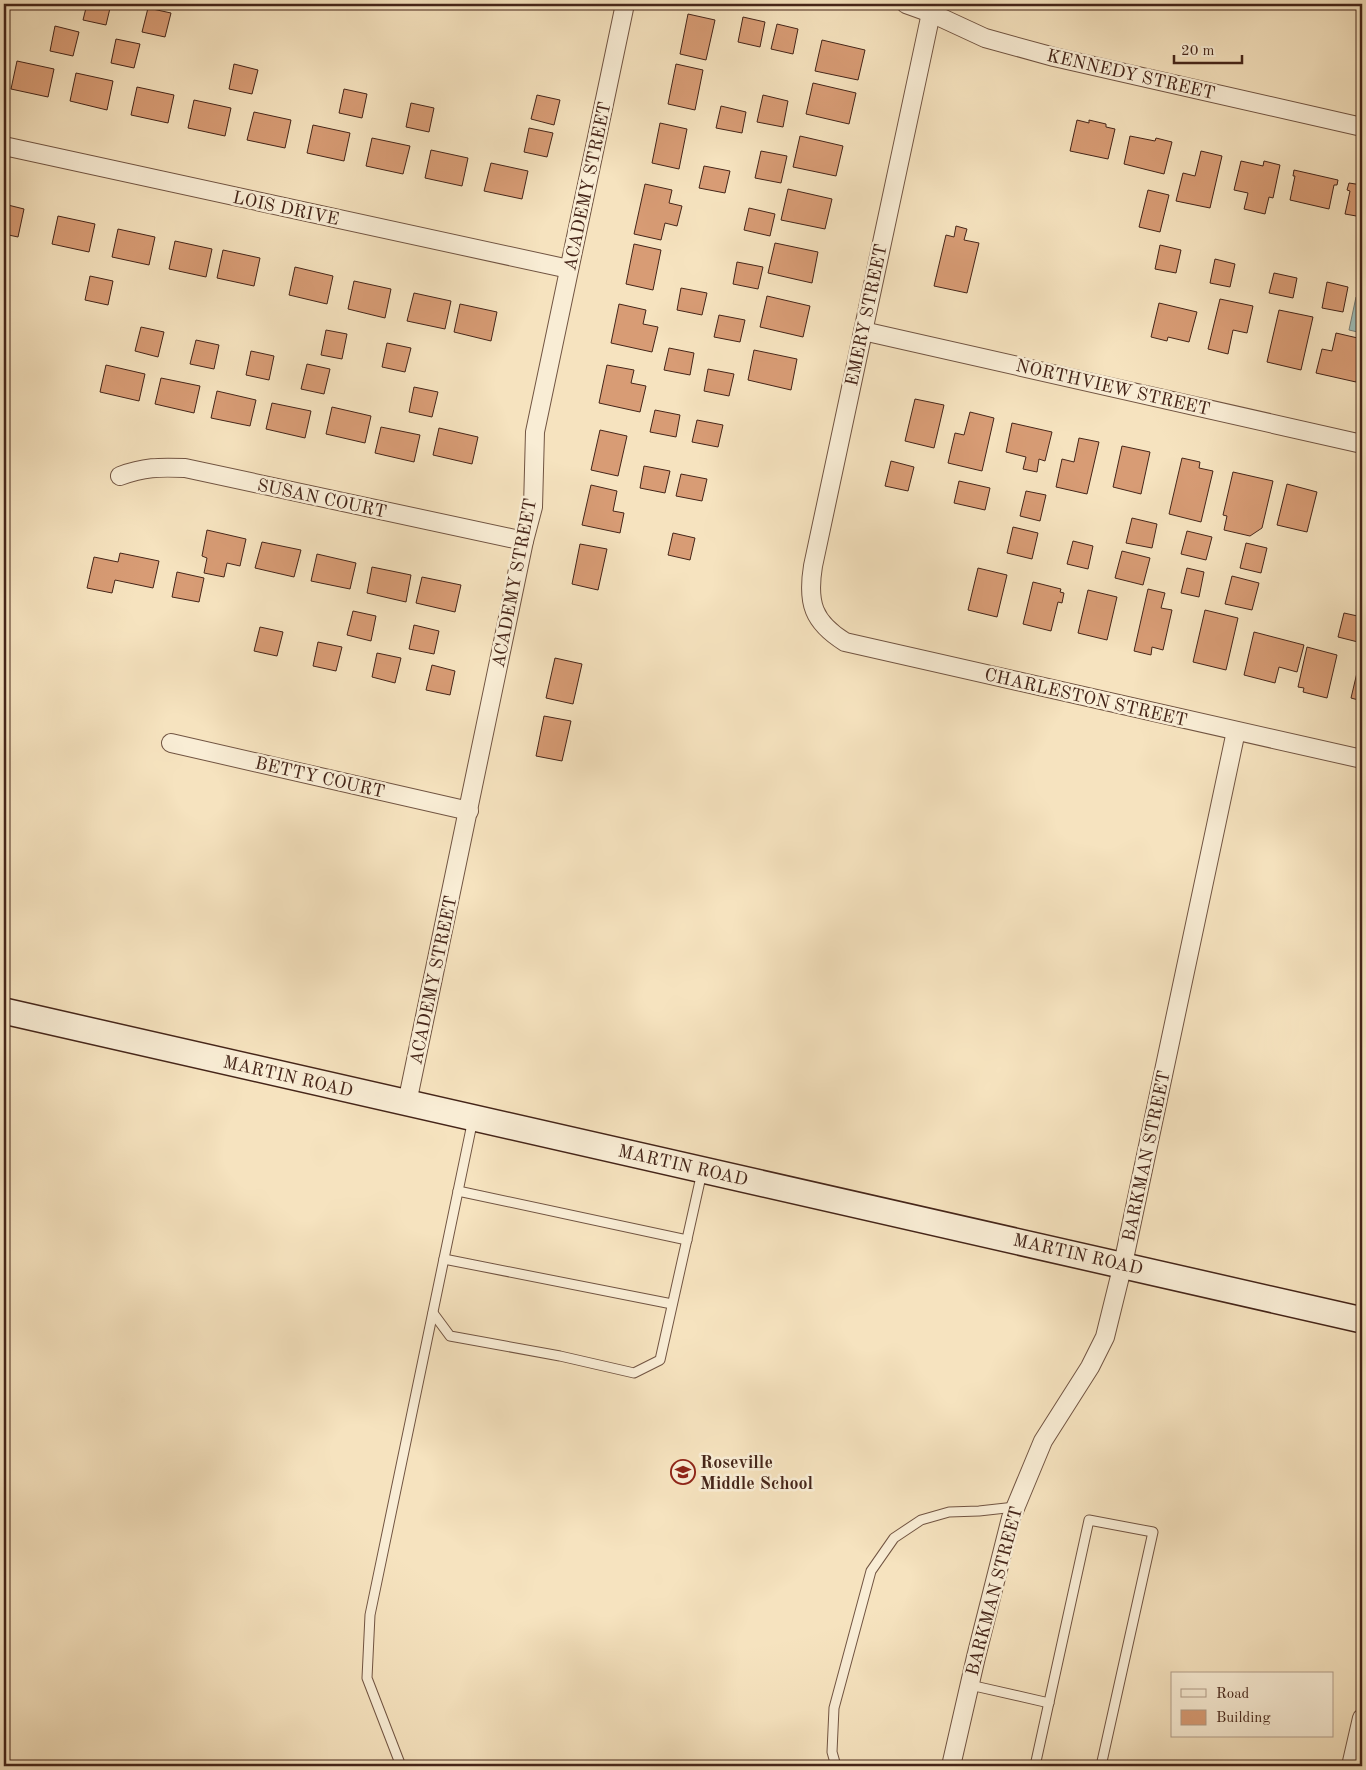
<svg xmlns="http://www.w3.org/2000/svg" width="1366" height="1770" viewBox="0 0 1366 1770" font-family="'Old Standard TT',serif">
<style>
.water{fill:#9dbdb7;stroke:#7a8078}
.building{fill:#d89c75;stroke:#452519}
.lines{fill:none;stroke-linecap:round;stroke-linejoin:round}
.lane-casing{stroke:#715442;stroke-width:11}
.street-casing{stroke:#715442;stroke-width:20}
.secondary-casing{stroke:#452519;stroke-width:28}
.lane{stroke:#f9edd5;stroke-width:9}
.street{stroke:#f9edd5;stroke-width:18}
.secondary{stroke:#f9edd5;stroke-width:25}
.labels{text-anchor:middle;stroke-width:5;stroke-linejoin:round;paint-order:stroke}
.street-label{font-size:18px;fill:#452519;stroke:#f9edd5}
.poi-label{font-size:18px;font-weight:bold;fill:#452519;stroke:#f9edd5;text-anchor:start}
</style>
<rect width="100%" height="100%" fill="#f6e3bf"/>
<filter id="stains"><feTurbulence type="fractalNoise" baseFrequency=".004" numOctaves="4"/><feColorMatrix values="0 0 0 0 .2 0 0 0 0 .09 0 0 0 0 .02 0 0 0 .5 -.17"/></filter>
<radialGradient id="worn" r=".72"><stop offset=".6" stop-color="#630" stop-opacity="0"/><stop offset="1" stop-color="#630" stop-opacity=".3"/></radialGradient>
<path class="water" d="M1356 297 1362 299V333L1349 330Z"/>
<g class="building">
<path d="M87 4H111L106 25 83 20Z"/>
<path d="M148 8 171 13 165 37 142 32Z"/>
<path d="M688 14 715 20 706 60 680 54Z"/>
<path d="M743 17 765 22 760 47 738 42Z"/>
<path d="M777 24 798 29 793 54 771 49Z"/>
<path d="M55 26 79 32 73 56 50 51Z"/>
<path d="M116 39 140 44 134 68 111 63Z"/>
<path d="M822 40 865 50 858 80 815 71Z"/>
<path d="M17 61 54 69 48 97 11 89Z"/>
<path d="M234 64 258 70 252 94 229 89Z"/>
<path d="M676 64 703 70 695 110 668 104Z"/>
<path d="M76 73 113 81 107 110 70 101Z"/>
<path d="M813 83 856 93 849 124 806 114Z"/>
<path d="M137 87 174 95 168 123 131 115Z"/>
<path d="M344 89 367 94 362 118 339 113Z"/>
<path d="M537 95 560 100 554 125 531 119Z"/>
<path d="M763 95 788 101 783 127 757 122Z"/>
<path d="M194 100 231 108 225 136 188 128Z"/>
<path d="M411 103 434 108 429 132 406 127Z"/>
<path d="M721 106 746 112 742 133 716 128Z"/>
<path d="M254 112 291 120 285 148 247 140Z"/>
<path d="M1077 120 1089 123V120L1106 124V127L1115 129 1108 159 1070 151Z"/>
<path d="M660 123 687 129 679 169 652 163Z"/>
<path d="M313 125 350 133 344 161 307 153Z"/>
<path d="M529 128 553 133 547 157 524 152Z"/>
<path d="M800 136 843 146 836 176 793 167Z"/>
<path d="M1130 136 1155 141 1156 138 1172 142 1164 174 1124 164Z"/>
<path d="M372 138 410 146 403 174 366 166Z"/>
<path d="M431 150 468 158 462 186 425 178Z"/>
<path d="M761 151 787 156 781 183 755 178Z"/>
<path d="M1201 151 1222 156 1210 208 1176 201 1183 173 1195 176Z"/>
<path d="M1241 161 1263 166 1264 161 1280 165 1273 198 1269 197 1265 214 1244 209 1248 193 1234 190Z"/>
<path d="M491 163 528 171 522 199 484 191Z"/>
<path d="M704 166 730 171 725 193 699 188Z"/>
<path d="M1294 170 1338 180 1337 185H1334L1329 209 1290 200 1295 176H1293Z"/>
<path d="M1349 183 1362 185V217L1345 214 1350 191 1347 190Z"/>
<path d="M645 184 672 190 669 203 682 206 677 226 665 223 661 240 634 234Z"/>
<path d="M788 189 832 199 825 229 781 220Z"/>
<path d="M1148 190 1169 195 1160 232 1139 227Z"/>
<path d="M4 204 24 209 18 237 4 234Z"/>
<path d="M749 208 775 214 770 236 744 230Z"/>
<path d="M58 216 95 224 89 252 52 244Z"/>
<path d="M956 226 967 229 964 240 979 243 967 293 934 286 946 235 954 237Z"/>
<path d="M118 229 155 237 149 265 112 257Z"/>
<path d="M175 241 212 249 206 277 169 269Z"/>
<path d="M775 243 818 252 812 283 768 273Z"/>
<path d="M634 244 661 250 653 290 626 284Z"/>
<path d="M1160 245 1181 250 1176 273 1155 269Z"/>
<path d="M223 250 260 258 254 286 217 278Z"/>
<path d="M1215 259 1235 264 1230 287 1210 283Z"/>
<path d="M1362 259V278L1357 277 1359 268H1357L1358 260 1362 261Z"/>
<path d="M737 262 763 267 758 289 733 284Z"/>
<path d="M295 267 333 276 327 304 289 295Z"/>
<path d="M1274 273 1297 278 1293 298 1269 293Z"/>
<path d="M90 276 113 281 108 305 85 300Z"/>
<path d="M354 281 391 289 385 318 348 309Z"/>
<path d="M1327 282 1348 287 1343 312 1322 308Z"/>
<path d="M681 288 707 293 702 315 677 310Z"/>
<path d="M414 293 451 301 445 329 407 321Z"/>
<path d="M767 296 810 306 803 337 760 327Z"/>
<path d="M1220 299 1253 306 1247 333 1233 330 1228 354 1208 349Z"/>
<path d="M1159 303 1197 312 1189 342 1168 337 1167 341 1151 337Z"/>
<path d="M460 304 497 312 491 341 454 332Z"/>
<path d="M619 304 646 310 643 324 658 327 652 352 611 343Z"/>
<path d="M1279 310 1313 317 1301 370 1267 362Z"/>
<path d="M719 315 745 320 740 342 714 337Z"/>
<path d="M141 327 164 332 158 357 135 351Z"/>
<path d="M326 330 347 334 342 359 321 355Z"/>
<path d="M1336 333 1362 339V354L1356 382 1316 373 1322 349 1332 351Z"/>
<path d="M196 340 219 345 214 369 190 364Z"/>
<path d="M387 343 411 348 405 372 382 367Z"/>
<path d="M669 348 694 353 690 375 664 370Z"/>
<path d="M754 350 797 359 791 390 748 380Z"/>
<path d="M251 351 274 356 269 380 246 375Z"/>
<path d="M307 364 330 369 324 394 301 389Z"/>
<path d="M106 365 145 374 139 401 100 392Z"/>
<path d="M607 365 634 370 631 383 646 386 640 412 599 403Z"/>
<path d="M708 369 734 374 729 396 704 391Z"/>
<path d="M161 378 200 386 194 413 155 404Z"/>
<path d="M414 387 438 392 432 417 409 412Z"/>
<path d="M217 391 256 400 250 426 211 418Z"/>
<path d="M915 399 944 405 934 448 905 441Z"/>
<path d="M272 403 311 411 305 438 266 429Z"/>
<path d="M332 407 371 416 365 443 326 434Z"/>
<path d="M655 410 680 415 676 437 650 432Z"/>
<path d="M970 412 994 418 982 471 948 463 955 433 964 435Z"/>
<path d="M697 420 723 425 718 447 692 442Z"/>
<path d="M1012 423 1052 432 1045 461 1039 459 1037 472 1023 469 1026 457 1006 452Z"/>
<path d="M381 427 420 435 414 462 375 453Z"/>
<path d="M439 428 478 437 472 464 433 455Z"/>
<path d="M600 430 627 436 618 476 591 470Z"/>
<path d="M1079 438 1099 442 1087 494 1056 487 1062 459 1074 462Z"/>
<path d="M1122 446 1150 452 1141 494 1113 487Z"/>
<path d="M1182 458 1200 462 1199 468 1213 471 1201 522 1169 514Z"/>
<path d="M891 461 914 467 908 491 885 486Z"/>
<path d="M644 466 670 471 665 493 640 488Z"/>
<path d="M1233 472 1273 481 1262 528 1250 536 1224 530 1227 516 1223 515Z"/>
<path d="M681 474 707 479 702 501 676 496Z"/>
<path d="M959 481 990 488 985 510 954 503Z"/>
<path d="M1287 484 1317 492 1307 532 1277 525Z"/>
<path d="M591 485 617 491 613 511 624 513 620 533 582 525Z"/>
<path d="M1026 491 1046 495 1040 521 1020 516Z"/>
<path d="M1132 518 1157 524 1152 548 1126 543Z"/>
<path d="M1013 527 1038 533 1032 559 1007 553Z"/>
<path d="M207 530 246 539 240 566 227 563 224 577 204 573 207 558 202 556Z"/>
<path d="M1187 531 1212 537 1206 560 1181 554Z"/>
<path d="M673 533 695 538 690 560 668 555Z"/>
<path d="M1073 541 1093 546 1088 569 1067 564Z"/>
<path d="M262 542 301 550 294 577 255 568Z"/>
<path d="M1246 543 1267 548 1261 573 1240 568Z"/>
<path d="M580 544 607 549 598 590 572 584Z"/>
<path d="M1122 551 1150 558 1143 585 1115 578Z"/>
<path d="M120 553 159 561 153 588 115 580 112 593 87 588 94 557 118 562Z"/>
<path d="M317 554 356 563 350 589 311 581Z"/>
<path d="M372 567 411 575 406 602 367 593Z"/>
<path d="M978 568 1007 575 997 617 968 610Z"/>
<path d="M1187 568 1204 572 1199 597 1181 593Z"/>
<path d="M177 572 204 578 199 602 172 597Z"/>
<path d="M1232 576 1259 583 1252 610 1225 604Z"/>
<path d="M422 577 461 585 455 612 416 603Z"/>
<path d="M1033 582 1061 589 1060 592 1064 593 1062 603 1058 602 1051 631 1023 624Z"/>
<path d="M1148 589 1165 593 1161 608 1172 610 1163 650 1152 647 1151 655 1134 651Z"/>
<path d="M1088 590 1117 597 1107 640 1078 633Z"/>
<path d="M1205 610 1238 618 1226 670 1193 662Z"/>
<path d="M353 611 376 616 371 641 347 635Z"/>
<path d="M1344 613 1362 617V643L1338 637Z"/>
<path d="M414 625 439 631 434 654 409 649Z"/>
<path d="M260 627 283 632 277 656 254 651Z"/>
<path d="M1254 632 1304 645 1297 672 1279 667 1275 683 1244 675Z"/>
<path d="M318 642 342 647 336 671 313 666Z"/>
<path d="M1307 647 1337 655 1327 698 1303 692 1304 688 1298 687Z"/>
<path d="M377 653 401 658 395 683 372 677Z"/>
<path d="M555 658 582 664 573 704 546 698Z"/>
<path d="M1360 660H1362V701L1351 698Z"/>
<path d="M432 665 455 671 450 695 426 690Z"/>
<path d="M544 716 571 721 562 761 536 756Z"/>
</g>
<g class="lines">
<defs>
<g id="lane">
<path d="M458 1191 687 1240"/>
<path d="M444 1259 672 1304"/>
<path d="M433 1313 450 1336 560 1356 634 1373 660 1360 702 1172"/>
<path d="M970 1685 1049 1703"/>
<path d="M401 1766 367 1678 370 1615 473 1119"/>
<path d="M836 1766 832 1752 834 1708 871 1571 894 1538 921 1520 949 1512 979 1511 1015 1507"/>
<path d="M1035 1766 1089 1520 1153 1532 1101 1766"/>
</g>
<g id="street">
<path d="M906 4 931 13 985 38 1054 57 1362 127"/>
<path d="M931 13 813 566C807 603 813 622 845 642L1362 759"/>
<path d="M4 146 569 269"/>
<path d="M863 331 1362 444"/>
<path d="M120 476C144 467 159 467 185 468L524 541"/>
<path d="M171 743 469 811"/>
<path d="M407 1103 524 541 533 507 535 432 625 4"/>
<path d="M951 1766 976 1657 1011 1518 1043 1441 1090 1367 1105 1337 1123 1264 1236 731"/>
<path d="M1351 1766 1362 1718"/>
</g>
<path id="secondary" d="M4 1011 1362 1320"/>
</defs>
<use href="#lane" class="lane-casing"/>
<use href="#street" class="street-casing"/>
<use href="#secondary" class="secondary-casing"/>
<use href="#lane" class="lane"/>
<use href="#street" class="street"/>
<use href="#secondary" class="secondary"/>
</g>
<defs>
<symbol id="school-ring" viewBox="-11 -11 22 22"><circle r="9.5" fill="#f9edd5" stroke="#8f2418" stroke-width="1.5"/><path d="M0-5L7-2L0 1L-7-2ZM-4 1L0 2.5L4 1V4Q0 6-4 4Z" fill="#8f2418"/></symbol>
</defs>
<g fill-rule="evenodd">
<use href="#school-ring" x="669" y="1458" width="28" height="28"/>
</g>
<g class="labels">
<g class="street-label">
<text transform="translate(1131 74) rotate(13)" y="6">KENNEDY STREET</text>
<text transform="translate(587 186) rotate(-78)" y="6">ACADEMY STREET</text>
<text transform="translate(286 208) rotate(12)" y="6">LOIS DRIVE</text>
<text transform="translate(866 315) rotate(-78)" y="6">EMERY STREET</text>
<text transform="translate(1113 387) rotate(13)" y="6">NORTHVIEW STREET</text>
<text transform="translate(322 498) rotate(12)" y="6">SUSAN COURT</text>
<text transform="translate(514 583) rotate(-79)" y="6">ACADEMY STREET</text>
<text transform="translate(1086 697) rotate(13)" y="6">CHARLESTON STREET</text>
<text transform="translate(320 777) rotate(13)" y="6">BETTY COURT</text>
<text transform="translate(433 980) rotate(-78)" y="6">ACADEMY STREET</text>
<text transform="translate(288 1076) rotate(13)" y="6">MARTIN ROAD</text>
<text transform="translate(1146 1156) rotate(-78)" y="6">BARKMAN STREET</text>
<text transform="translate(683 1165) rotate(13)" y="6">MARTIN ROAD</text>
<text transform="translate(1078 1254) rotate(13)" y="6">MARTIN ROAD</text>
<text transform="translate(994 1591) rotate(-75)" y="6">BARKMAN STREET</text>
</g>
<g class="poi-label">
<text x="700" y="1468">Roseville<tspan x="700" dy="21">Middle School</tspan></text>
</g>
</g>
<rect width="1366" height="1770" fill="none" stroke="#f6e3bf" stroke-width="20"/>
<rect x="5" y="5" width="1356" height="1760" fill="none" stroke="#452519" stroke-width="2.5"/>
<rect x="10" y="10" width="1346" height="1750" fill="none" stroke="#452519"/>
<rect x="1171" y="1672" width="162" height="65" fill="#f9edd5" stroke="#b19d8a"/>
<rect x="1181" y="1689" width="25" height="8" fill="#f9edd5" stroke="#b19d8a"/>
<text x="1216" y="1698" font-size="15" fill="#452519">Road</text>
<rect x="1181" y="1710" width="25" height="15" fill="#d89c75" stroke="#b19d8a"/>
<text x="1216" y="1722" font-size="15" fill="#452519">Building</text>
<path d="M1174 55v8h68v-8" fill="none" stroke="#452519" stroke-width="2.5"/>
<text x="1181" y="55" font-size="15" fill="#452519" stroke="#f9edd5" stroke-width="4" paint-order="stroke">20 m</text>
<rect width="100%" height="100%" filter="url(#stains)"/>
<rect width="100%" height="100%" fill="url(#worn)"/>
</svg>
